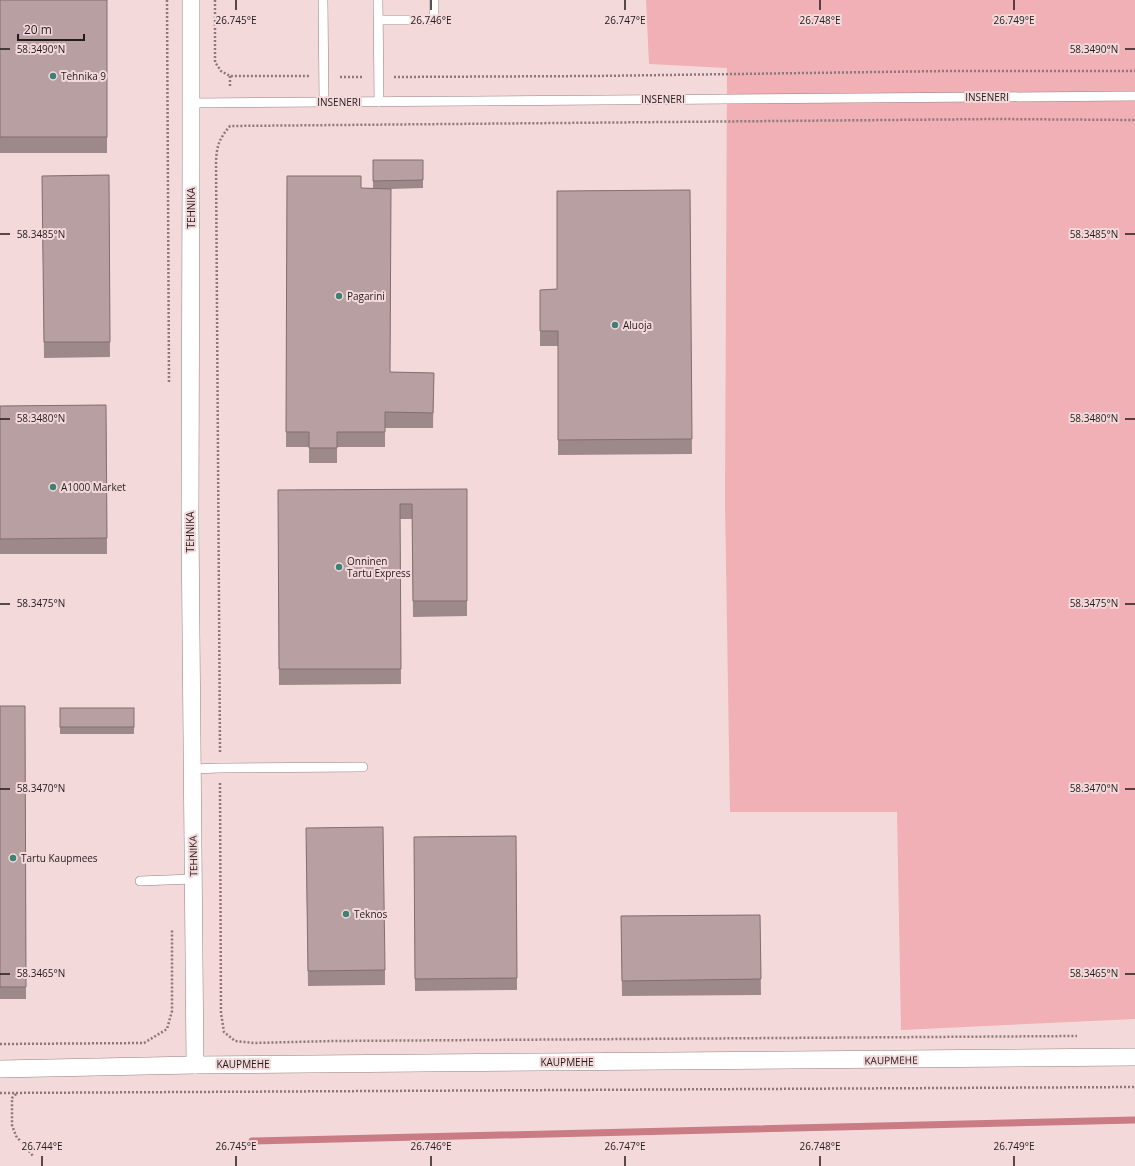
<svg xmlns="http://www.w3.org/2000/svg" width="1135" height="1166" viewBox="0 0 1135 1166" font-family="'Open Sans',sans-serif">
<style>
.green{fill:#f1b0b5}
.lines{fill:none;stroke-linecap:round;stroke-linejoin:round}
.stream{stroke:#ca7c84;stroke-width:7}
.service-casing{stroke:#977f81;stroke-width:10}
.minor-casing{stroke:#977f81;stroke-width:18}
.path{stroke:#8b797a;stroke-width:2.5;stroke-dasharray:2 2;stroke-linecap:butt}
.service{stroke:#fff;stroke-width:9}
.minor{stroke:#fff;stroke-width:17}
.wall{fill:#9e898a}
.building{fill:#b89fa1;stroke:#816f71}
.ticks{fill:none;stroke:#231a1b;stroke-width:1.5}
.poi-dot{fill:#3e8275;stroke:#f4d9db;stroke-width:1.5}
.labels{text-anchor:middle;stroke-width:4;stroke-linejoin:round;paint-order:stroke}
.poi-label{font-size:10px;fill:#231a1b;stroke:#f4d9db;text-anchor:start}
.street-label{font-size:10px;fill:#231a1b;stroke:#f4d9db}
.ticks-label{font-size:10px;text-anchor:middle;fill:#231a1b;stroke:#f4d9db;stroke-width:4;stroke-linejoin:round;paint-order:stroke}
</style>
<rect width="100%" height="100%" fill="#f4d9db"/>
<path class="green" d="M646 0H1135V1019L901 1030 897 812H730L725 502 727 68 649 64Z"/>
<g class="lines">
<path class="stream" d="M252 1141 1135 1120"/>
<defs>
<g id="service">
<path d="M323 0 324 102"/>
<path d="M378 0 379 102"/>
<path d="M379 20H434V0"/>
<path d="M191 103 1135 96"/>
<path d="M192 769 220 768 363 767"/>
<path d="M140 881 193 879"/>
</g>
<g id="minor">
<path d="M191 0V162L190 523 195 1065"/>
<path d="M0 1069 195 1065 1135 1057"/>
</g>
</defs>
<use href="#service" class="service-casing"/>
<use href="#minor" class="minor-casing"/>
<g class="path">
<path d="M167 0 169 383"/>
<path d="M215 0V62L221 71 230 76H309"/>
<path d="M230 76V88"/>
<path d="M340 77H363"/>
<path d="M394 77 595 76 947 71H1135"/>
<path d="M220 752 216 161C217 145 219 139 230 126L996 119 1135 120"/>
<path d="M220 783 221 1013 224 1032 235 1041 254 1043 334 1041 1077 1036"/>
<path d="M0 1044 144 1043 167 1029 172 1011V930"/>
<path d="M0 1093 1135 1087"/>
<path d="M16 1094 12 1098V1125L16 1136 33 1156"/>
</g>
<use href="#service" class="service"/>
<use href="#minor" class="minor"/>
</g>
<g class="wall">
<rect x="0" y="0" width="107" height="153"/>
<path d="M373 160H423V188L391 189 390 372 434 373 433 428H385V447H337V463H309V447H286L287 176 361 188H373Z"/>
<path d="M109 175 110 357 44 358 42 176Z"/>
<path d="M690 190 692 454 558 455V346H540V290L557 289Z"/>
<path d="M106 405 107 554H0V406Z"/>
<path d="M467 489V616L413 617 412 519H400L401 684 279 685 278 490Z"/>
<path d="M0 706H25L26 999H0Z"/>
<rect x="60" y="708" width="74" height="26"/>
<path d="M516 836 517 990 415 991 414 837Z"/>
<path d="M306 844 385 970V985L308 986Z"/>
<path d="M760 915 761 995 622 996 621 916Z"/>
</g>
<g class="building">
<rect x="0" y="0" width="107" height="137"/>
<path d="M373 160H423V180L373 181Z"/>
<path d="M109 175 110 342H44L42 176Z"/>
<path d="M287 176H361V188L391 189 390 372 434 373 433 413 385 412V432H337V448H309V432H286Z"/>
<path d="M690 190 692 439 558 440V331H540V290L557 289V191Z"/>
<path d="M106 405 107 538 0 539V406Z"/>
<path d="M467 489V601H413L412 504H400L401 669H279L278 490Z"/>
<path d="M0 706H25L26 987H0Z"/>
<rect x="60" y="708" width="74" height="19"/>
<path d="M383 827 385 970 308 971 306 828Z"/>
<path d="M516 836 517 978 415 979 414 837Z"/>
<path d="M760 915 761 979 622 981 621 916Z"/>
</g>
<path class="ticks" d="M236 0V10M431 0V10M625 0V10M820 0V10M1014 0V10M0 49H10M1125 49H1135M0 234H10M1125 234H1135M0 419H10M1125 419H1135M0 604H10M1125 604H1135M0 789H10M1125 789H1135M0 974H10M1125 974H1135M42 1156V1166M236 1156V1166M431 1156V1166M625 1156V1166M820 1156V1166M1014 1156V1166"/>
<g class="poi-dot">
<circle cx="53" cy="76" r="4"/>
<circle cx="339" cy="296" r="4"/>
<circle cx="615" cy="325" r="4"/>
<circle cx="53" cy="487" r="4"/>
<circle cx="339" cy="567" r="4"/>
<circle cx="13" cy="858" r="4"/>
<circle cx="346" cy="914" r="4"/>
</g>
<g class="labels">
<g class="poi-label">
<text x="61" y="80">Tehnika 9</text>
<text x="347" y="300">Pagarini</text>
<text x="623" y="329">Aluoja</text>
<text x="61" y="491">A1000 Market</text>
<text x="347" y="565">Onninen<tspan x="347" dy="12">Tartu Express</tspan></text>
<text x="21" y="862">Tartu Kaupmees</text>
<text x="354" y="918">Teknos</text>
</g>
<g class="street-label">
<text x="987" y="101">INSENERI</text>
<text x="663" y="103">INSENERI</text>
<text x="339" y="106">INSENERI</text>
<text transform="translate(191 208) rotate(-90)" y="4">TEHNIKA</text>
<text transform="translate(190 532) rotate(-90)" y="4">TEHNIKA</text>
<text transform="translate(193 856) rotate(-91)" y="4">TEHNIKA</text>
<text transform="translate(891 1060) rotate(-1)" y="4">KAUPMEHE</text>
<text x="567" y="1066">KAUPMEHE</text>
<text x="243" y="1068">KAUPMEHE</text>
</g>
</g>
<g class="ticks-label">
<text x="236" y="24">26.745°E</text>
<text x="431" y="24">26.746°E</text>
<text x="625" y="24">26.747°E</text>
<text x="820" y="24">26.748°E</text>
<text x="1014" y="24">26.749°E</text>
<text x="41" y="53">58.3490°N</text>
<text x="1094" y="53">58.3490°N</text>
<text x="41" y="238">58.3485°N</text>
<text x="1094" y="238">58.3485°N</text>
<text x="41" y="422">58.3480°N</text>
<text x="1094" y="422">58.3480°N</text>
<text x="41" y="607">58.3475°N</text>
<text x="1094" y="607">58.3475°N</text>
<text x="41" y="792">58.3470°N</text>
<text x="1094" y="792">58.3470°N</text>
<text x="41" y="977">58.3465°N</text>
<text x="1094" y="977">58.3465°N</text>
<text x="42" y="1150">26.744°E</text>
<text x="236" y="1150">26.745°E</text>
<text x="431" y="1150">26.746°E</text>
<text x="625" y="1150">26.747°E</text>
<text x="820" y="1150">26.748°E</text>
<text x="1014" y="1150">26.749°E</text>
</g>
<path d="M18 34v6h66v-6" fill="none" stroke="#231a1b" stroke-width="2"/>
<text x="24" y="34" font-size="12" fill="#231a1b" stroke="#f4d9db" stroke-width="3" paint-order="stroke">20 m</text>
</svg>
